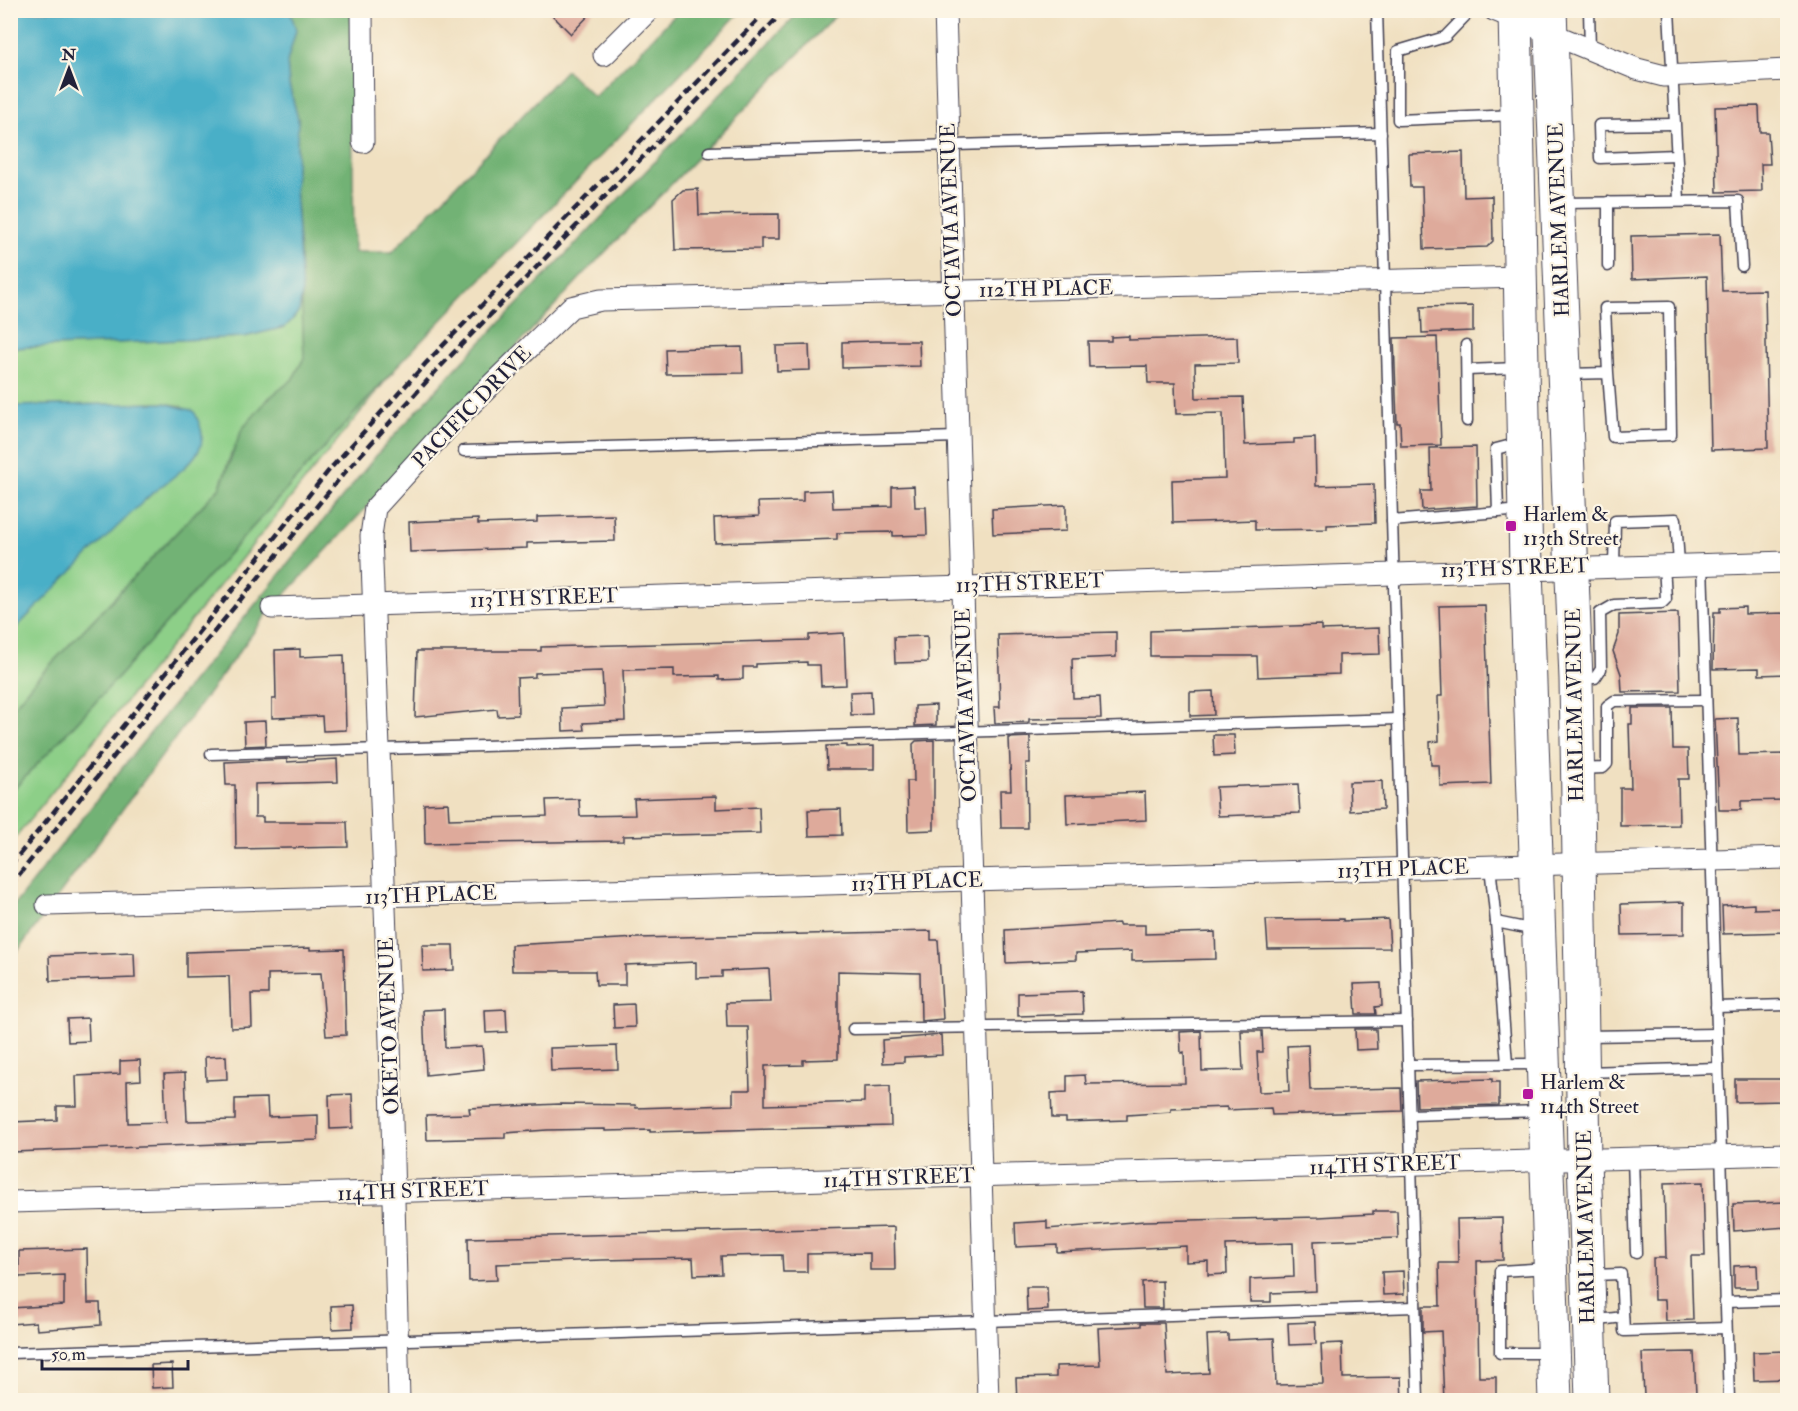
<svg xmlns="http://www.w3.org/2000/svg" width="1798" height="1411" font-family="'IM FELL Double Pica',serif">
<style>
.green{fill:#8dcf88;stroke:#587862;stroke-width:1.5}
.forest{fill:#72b274;stroke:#4a6a58;stroke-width:1.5}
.water{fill:#48afc7;stroke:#356881;stroke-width:1.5}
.building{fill:#deaa9b}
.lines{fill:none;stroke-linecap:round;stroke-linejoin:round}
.service-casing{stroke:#413e4f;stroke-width:13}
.minor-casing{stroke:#413e4f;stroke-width:23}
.primary-casing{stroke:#413e4f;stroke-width:35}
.service{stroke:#fff;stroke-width:10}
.minor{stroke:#fff;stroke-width:21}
.primary{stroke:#fff;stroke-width:33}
.rail{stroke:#22223b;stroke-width:4.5;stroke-dasharray:9 4.5;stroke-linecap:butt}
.poi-dot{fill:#b5179e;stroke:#fcf5e5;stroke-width:2}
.labels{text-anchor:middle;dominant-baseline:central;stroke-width:4.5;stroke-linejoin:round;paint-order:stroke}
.street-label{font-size:21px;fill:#22223b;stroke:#fcf5e5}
.poi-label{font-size:21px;fill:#22223b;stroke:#fcf5e5;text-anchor:start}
</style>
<rect width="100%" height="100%" fill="#fcf5e5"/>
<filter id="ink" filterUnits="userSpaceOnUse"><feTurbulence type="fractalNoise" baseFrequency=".0167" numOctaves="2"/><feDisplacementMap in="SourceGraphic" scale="12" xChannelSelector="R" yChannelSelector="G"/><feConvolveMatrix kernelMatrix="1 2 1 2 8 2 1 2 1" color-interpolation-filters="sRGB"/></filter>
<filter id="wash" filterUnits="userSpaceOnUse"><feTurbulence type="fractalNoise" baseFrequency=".008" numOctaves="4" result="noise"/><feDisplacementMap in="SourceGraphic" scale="24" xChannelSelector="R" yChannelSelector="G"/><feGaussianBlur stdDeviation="1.35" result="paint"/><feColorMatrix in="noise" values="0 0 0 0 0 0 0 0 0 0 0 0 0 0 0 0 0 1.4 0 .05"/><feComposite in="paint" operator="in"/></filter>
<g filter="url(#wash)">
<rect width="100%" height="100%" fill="#f0e0c1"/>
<!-- green -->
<g class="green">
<path d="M302,292L304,358L292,380L269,398L231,454L220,487L32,684L11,710V633C68,575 125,513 190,462L181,406L164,403L11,406V348L244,337L285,327L299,311Z"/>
<polygon points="400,363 11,843 11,792 92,706"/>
</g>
<!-- forest -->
<g class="forest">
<polygon points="290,11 351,11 354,252 392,252 566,70 594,97 679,11 741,11 400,363 92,706 11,792 11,710 32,684 220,487 242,429 269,398 292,380 304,358 300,253 295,188 298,119 289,85 287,62 296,30"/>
<polygon points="800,11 840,11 584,274 267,614 11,960 11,909 126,763 380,451 459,365"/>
</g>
<!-- water -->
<g class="water">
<polygon points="10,11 290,11 296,30 287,62 289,85 298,119 295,188 302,292 299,311 292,320 285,327 244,337 11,348"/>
<path d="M164,403L194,411C200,424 206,437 199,450C188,469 164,483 148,497C101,542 56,587 11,633V406Z"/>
</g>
<g id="blocks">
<!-- building -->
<g class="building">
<polygon points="547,10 594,10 571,34"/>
<polygon points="1759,106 1760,132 1768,132 1770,164 1761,164 1762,191 1717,192 1715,107"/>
<polygon points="1463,152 1464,197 1492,196 1493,241 1487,247 1424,249 1422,187 1410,187 1409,154"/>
<polygon points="698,189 699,215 779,214 779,239 761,239 761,249 675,250 673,199 683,190"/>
<polygon points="1720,234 1722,291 1765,290 1768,448 1711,450 1707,276 1632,279 1631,236"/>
<polygon points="1473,306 1473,331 1422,333 1421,307"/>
<polygon points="1129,336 1129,340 1237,337 1238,363 1195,364 1196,398 1243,397 1245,445 1294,443 1294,439 1315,438 1316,486 1374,484 1375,523 1327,525 1327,529 1255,530 1255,520 1173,523 1172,480 1225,478 1223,413 1176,414 1175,383 1148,383 1147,366 1089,367 1088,341 1111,341 1111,337"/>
<polygon points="1437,337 1441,445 1401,446 1400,423 1397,423 1394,338"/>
<polygon points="875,341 919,341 920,366 842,368 842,342"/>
<polygon points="809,345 810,370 777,371 776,346"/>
<polygon points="742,347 743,373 666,374 665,349"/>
<polygon points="1476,447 1477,506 1422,510 1421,491 1431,491 1430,448"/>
<polygon points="914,486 915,507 926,507 927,535 893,536 893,532 837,533 837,539 715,543 714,518 759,516 758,502 803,501 803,491 832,490 833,508 892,506 892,487"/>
<polygon points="1066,505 1066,531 993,534 992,509"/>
<polygon points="614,515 615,541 527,543 527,548 410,552 409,522 478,519 478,524 537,522 537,517"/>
<polygon points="1485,605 1491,784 1440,786 1439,765 1431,765 1430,742 1439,741 1438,696 1442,696 1439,606"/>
<polygon points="1745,607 1745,614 1788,613 1787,674 1759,675 1759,668 1713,669 1714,612 1720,612 1720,608"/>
<polygon points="1678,613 1680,691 1622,692 1621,674 1613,651 1619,634 1619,615"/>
<polygon points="1321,625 1321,630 1379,628 1380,654 1339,655 1339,674 1258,677 1257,656 1150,656 1150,631"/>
<polygon points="1116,632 1116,657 1072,659 1073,698 1100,697 1101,718 1029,719 1029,722 995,723 994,707 1000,707 998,635"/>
<polygon points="844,633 846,685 821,686 820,665 807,665 807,662 756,664 756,667 743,667 743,679 719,680 719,676 674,677 674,669 623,670 625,721 583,723 584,730 563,731 562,708 604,706 602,671 535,673 535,677 517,678 518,715 498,716 497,709 415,717 417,651 541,651 541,647 809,640 809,635"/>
<polygon points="927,636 928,662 895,663 894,637"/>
<polygon points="300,649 300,657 344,655 346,730 323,731 322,716 272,718 272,699 276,699 275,650"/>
<polygon points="871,691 872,714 851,715 850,692"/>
<polygon points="1213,691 1214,715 1190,716 1190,692"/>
<polygon points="936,705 936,725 915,726 915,706"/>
<polygon points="1632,708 1672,708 1673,749 1688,749 1689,779 1678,779 1679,825 1620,826 1620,788 1631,788 1629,724 1632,724"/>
<polygon points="1738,718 1739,755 1788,754 1788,800 1741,801 1741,810 1719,810 1715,719"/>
<polygon points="265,721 266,745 245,746 244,722"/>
<polygon points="1213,735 1234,735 1235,755 1214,756"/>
<polygon points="1030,737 1030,763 1026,763 1027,828 1001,828 1000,790 1011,790 1009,738"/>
<polygon points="934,740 934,830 908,831 907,781 914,781 913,744 916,741"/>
<polygon points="847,745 847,747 874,746 874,769 827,769 826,746"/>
<polygon points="287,759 287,762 337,759 338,782 255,784 255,817 263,817 263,822 347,822 348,847 236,849 235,785 226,785 225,762"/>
<polygon points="1382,781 1383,809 1350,811 1349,782"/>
<polygon points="1298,784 1300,813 1218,816 1216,787"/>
<polygon points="1145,792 1146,820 1067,824 1066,795"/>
<polygon points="716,796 716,809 759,807 760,833 623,836 623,841 425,844 424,804 448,803 449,819 547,816 546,800 579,799 580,816 635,815 634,799"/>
<polygon points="841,809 842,835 809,836 808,810"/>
<polygon points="1684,902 1684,934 1622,935 1621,904"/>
<polygon points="1754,904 1754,909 1788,908 1788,932 1723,934 1722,906"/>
<polygon points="1343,919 1343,921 1388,919 1390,948 1268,949 1266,920"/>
<polygon points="1119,923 1119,925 1145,925 1145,934 1215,932 1216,959 1132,961 1132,951 1076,953 1076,960 1006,963 1005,930"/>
<polygon points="931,931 931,940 938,940 943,1019 921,1021 920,973 838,971 838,1059 803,1060 803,1065 765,1066 765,1105 864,1102 864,1087 890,1086 891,1126 650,1132 650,1130 605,1131 605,1129 547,1130 505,1133 505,1138 427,1140 426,1115 470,1114 469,1108 560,1104 635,1105 636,1108 733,1105 733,1090 750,1090 748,1027 727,1027 726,1003 771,1002 769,969 722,971 722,977 696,978 696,962 625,965 625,985 596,985 595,971 512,971 511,945 638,938"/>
<polygon points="422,945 453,945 454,970 423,971"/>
<polygon points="310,948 310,950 344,949 346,1035 326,1036 321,973 268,974 268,994 251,994 252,1027 231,1028 229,976 186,977 186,952"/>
<polygon points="134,953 135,978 50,981 49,956"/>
<polygon points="1381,983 1382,1006 1375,1007 1376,1014 1356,1014 1354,984"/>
<polygon points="1082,991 1083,1014 1018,1016 1018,993"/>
<polygon points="634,1004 635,1027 614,1028 613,1005"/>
<polygon points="444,1009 445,1048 482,1046 484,1069 426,1075 423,1010"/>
<polygon points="506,1009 507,1032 486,1033 485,1010"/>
<polygon points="88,1018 89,1041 68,1042 67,1019"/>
<polygon points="1355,1029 1376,1029 1377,1049 1356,1050"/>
<polygon points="1201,1031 1202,1071 1243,1070 1241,1031 1262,1031 1263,1052 1257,1052 1259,1092 1289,1091 1287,1046 1308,1045 1310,1090 1401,1088 1402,1111 1272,1115 1271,1108 1227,1110 1227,1107 1171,1109 1171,1112 1127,1115 1127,1120 1066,1122 1066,1118 1052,1118 1051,1093 1067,1092 1067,1076 1085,1075 1086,1084 1185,1083 1184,1052 1181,1053 1180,1032"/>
<polygon points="941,1035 942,1055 904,1057 904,1062 883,1063 882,1040"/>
<polygon points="617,1046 618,1069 551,1071 550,1048"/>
<polygon points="226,1056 227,1079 206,1080 205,1057"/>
<polygon points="140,1060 141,1080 127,1081 128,1123 166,1122 164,1074 185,1073 187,1121 235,1120 235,1099 267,1098 268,1117 318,1115 318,1140 13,1152 12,1122 57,1120 57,1106 77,1106 76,1076 120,1074 120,1061"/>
<polygon points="1492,1079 1492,1082 1499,1082 1499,1105 1417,1107 1416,1081"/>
<polygon points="1735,1079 1788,1079 1788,1101 1735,1102"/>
<polygon points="352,1094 353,1128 330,1129 329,1095"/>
<polygon points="1703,1182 1705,1256 1691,1256 1693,1320 1666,1321 1665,1300 1654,1300 1653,1258 1666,1258 1664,1183"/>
<polygon points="1788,1202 1788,1227 1734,1231 1733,1204"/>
<polygon points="1373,1211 1397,1211 1398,1238 1314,1241 1316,1291 1271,1293 1271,1302 1250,1302 1250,1279 1294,1277 1293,1243 1226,1245 1227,1274 1208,1275 1208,1261 1186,1262 1186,1246 1057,1252 1057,1245 1016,1247 1015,1223 1047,1221 1047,1229 1145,1221 1319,1217 1373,1214"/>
<polygon points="1502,1218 1503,1260 1477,1261 1479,1377 1496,1377 1496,1401 1444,1401 1441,1331 1423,1332 1423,1306 1440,1306 1439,1263 1458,1263 1457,1219"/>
<polygon points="894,1227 895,1270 870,1270 870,1253 807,1254 807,1272 783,1272 782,1255 721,1256 722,1274 694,1275 693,1258 602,1260 496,1264 497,1280 469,1281 468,1238"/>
<polygon points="87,1249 88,1303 100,1303 101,1325 37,1330 36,1322 10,1324 10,1308 64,1305 64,1275 19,1277 19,1251"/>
<polygon points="1757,1265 1758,1288 1734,1288 1734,1266"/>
<polygon points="1403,1271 1404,1294 1383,1295 1382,1272"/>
<polygon points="1162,1281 1163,1308 1143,1308 1142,1282"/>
<polygon points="1026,1287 1047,1287 1048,1310 1027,1311"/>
<polygon points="352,1305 353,1328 332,1329 331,1306"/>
<polygon points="1315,1322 1316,1344 1289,1345 1288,1323"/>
<polygon points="1141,1323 1164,1323 1167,1375 1209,1373 1207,1335 1228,1334 1228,1340 1274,1338 1276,1385 1323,1384 1321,1344 1342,1343 1343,1378 1401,1377 1402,1401 1017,1401 1016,1378 1056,1377 1056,1366 1100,1365 1098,1328 1141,1326"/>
<polygon points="1788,1351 1788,1379 1754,1380 1753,1352"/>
<polygon points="1694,1352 1696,1394 1644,1396 1642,1353"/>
<polygon points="172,1364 173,1387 152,1388 151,1365"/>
</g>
</g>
</g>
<g filter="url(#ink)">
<use href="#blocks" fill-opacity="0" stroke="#413e4f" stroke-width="1.5"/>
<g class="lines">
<defs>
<g id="service">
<polyline points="1377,10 1418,1400"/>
<polyline points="1471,10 1445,37 1398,51 1398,120 1515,115"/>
<polyline points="1589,10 1590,49"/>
<polyline points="1669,10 1679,200"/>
<polyline points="1674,124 1599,125 1600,158 1676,155"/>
<polyline points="709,152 1381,133"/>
<polyline points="1608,202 1608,266"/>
<polyline points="1560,203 1738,201 1742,266"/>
<polyline points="1466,345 1467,421"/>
<polyline points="1467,370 1517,368"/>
<polyline points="1568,374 1608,373 1605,308 1669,307 1671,435 1613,437 1608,373"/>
<polyline points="464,451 958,437"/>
<polyline points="1498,512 1496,449 1519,443"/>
<polyline points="1392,521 1522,510"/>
<polyline points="1702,564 1729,1400"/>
<polyline points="1614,566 1615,521 1676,519 1679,564"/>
<polyline points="1581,678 1595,678 1601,669 1600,613 1614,605 1662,603 1666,599 1664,565"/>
<polyline points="211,754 1398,719"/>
<polyline points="1580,769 1603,768 1607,764 1607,706 1614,701 1706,700"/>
<polyline points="1490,866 1496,922 1535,930"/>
<polyline points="1496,922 1507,1064"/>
<polyline points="1716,1007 1788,1005"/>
<polyline points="853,1029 1407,1021"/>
<polyline points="1585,1036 1716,1034"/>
<polyline points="1408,1065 1540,1064"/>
<polyline points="1586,1072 1718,1068"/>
<polyline points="1410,1115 1541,1111"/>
<polyline points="1633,1158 1636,1253"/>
<polyline points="1547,1268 1500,1271 1500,1353 1551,1353"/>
<polyline points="1592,1275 1621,1274 1624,1331 1726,1328"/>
<polyline points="1725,1302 1788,1300"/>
<polyline points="1591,1321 1623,1317"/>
<polyline points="10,1353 1415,1307"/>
</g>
<g id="minor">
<polyline points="362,10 363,142"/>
<polyline points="945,10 988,1400"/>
<polyline points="1494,10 1637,69 1664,76 1788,70"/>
<polyline points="604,55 649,10"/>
<polyline points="272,608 1788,562"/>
<polyline points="47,905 1788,858"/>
<polyline points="10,1202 1788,1154"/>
<polyline points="399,1400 390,1041 371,536 375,508 454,421 571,307 601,300 1522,277"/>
</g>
<g id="primary">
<polyline points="1515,10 1526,568 1555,1400"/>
<polyline points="1550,10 1576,679 1584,1159 1592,1400"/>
</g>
</defs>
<!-- service casing -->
<use href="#service" class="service-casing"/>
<!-- minor casing -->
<use href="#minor" class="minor-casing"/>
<!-- primary casing -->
<use href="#primary" class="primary-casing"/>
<!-- service -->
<use href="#service" class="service"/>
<!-- minor -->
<use href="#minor" class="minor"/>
<!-- primary -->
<use href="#primary" class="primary"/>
<!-- rail -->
<g class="rail">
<polyline points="10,866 330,469 426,363 767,10"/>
<polyline points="10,886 191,660 340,478 436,371 785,10"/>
</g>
</g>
</g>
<!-- markers -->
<g class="poi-dot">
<rect x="1505" y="520" width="12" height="12" rx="3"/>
<rect x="1522" y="1088" width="12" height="12" rx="3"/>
</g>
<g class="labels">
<!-- street labels -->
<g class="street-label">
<text transform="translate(951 220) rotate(-92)">OCTAVIA AVENUE</text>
<text transform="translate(1559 220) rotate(-92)">HARLEM AVENUE</text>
<text transform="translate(1046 289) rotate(-1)">112TH PLACE</text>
<text transform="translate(472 407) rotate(-46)">PACIFIC DRIVE</text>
<text transform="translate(1515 568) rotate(-2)">113TH STREET</text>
<text transform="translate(1030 583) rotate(-2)">113TH STREET</text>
<text transform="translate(544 598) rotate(-2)">113TH STREET</text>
<text transform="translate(966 705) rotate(-92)">OCTAVIA AVENUE</text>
<text transform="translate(1575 705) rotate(-91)">HARLEM AVENUE</text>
<text transform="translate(1403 869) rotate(-2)">113TH PLACE</text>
<text transform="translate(917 882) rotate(-2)">113TH PLACE</text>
<text transform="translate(431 895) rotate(-2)">113TH PLACE</text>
<text transform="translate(389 1026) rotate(-92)">OKETO AVENUE</text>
<text transform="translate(1385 1165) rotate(-2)">114TH STREET</text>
<text transform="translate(899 1178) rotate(-2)">114TH STREET</text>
<text transform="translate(413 1191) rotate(-2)">114TH STREET</text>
<text transform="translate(1586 1227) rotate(-91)">HARLEM AVENUE</text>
</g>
<!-- poi labels -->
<g class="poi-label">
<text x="1523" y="514">Harlem &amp;<tspan x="1523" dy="24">113th Street</tspan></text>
<text x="1540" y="1082">Harlem &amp;<tspan x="1540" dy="24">114th Street</tspan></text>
</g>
</g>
<!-- margin -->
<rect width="1798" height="1411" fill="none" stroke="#fcf5e5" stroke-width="36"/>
<!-- north arrow -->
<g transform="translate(69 69)" stroke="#fcf5e5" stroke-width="4.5" paint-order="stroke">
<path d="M0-4.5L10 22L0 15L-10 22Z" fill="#22223b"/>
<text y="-9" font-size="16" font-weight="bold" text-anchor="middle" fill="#22223b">N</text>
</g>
<!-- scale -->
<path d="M42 1360v9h146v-9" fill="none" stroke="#22223b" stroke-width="3"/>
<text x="51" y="1360" font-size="18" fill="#22223b" stroke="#fcf5e5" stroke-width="4.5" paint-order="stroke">50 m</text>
</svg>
